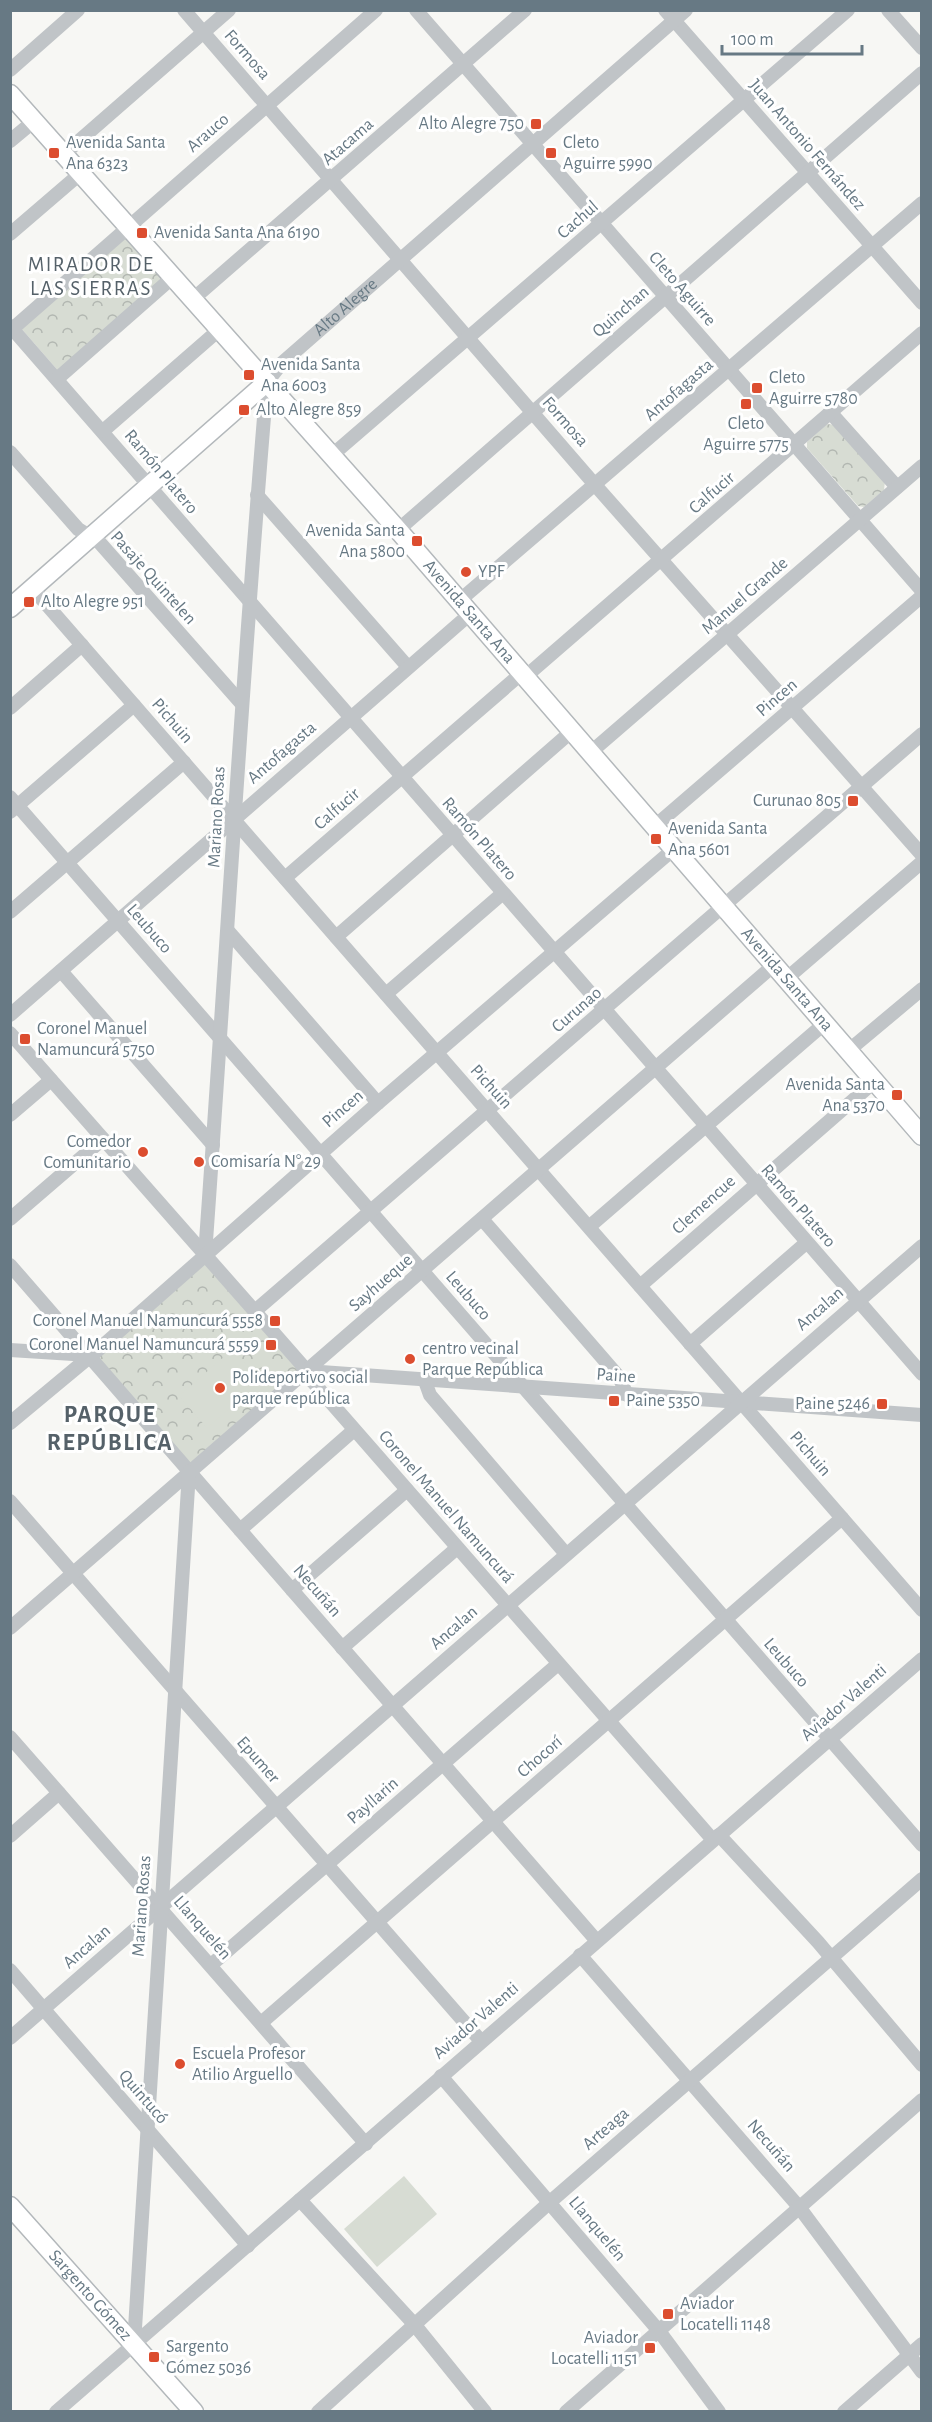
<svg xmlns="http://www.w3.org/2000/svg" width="932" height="2422" font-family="'Alegreya Sans',sans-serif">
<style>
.forest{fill:url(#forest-crowns)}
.garden{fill:#d7dcd3}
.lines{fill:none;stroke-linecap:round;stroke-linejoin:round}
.major-casing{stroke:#b3b8bb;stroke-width:21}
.minor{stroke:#c0c4c7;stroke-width:14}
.major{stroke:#fff;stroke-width:18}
.poi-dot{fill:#dc4d2f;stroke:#fff;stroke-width:2}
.labels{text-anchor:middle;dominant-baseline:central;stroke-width:6;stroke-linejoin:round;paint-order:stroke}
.street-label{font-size:18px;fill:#677984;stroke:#fff}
.poi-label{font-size:18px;fill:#677984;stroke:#fff;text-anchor:start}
.quarter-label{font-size:21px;letter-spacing:1.5px;fill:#556169;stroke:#fff}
.district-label{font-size:24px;font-weight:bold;letter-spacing:1.5px;fill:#556169;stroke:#fff}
</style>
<defs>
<pattern id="forest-crowns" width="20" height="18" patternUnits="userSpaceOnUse" patternTransform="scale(1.5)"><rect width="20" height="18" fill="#d7dcd3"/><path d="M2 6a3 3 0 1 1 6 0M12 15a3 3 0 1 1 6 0" fill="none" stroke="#b2b7b1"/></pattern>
</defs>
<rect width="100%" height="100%" fill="#f7f7f4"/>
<!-- forest -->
<g class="forest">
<polygon points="126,234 166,280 60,373 20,327"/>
<polygon points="827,424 836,425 885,481 884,490 864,507 858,506 807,448 807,442"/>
<polygon points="205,1255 307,1371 189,1472 94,1361"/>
</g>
<!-- garden -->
<g class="garden">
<polygon points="233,1349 261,1381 207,1428 179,1396"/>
<polygon points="404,2176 437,2214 377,2267 344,2229"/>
</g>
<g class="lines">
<defs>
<g id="major">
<path id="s2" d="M10,94L398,530L922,1136"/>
<polyline points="10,608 267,382"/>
<path id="s3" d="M10,2206L194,2412"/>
</g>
</defs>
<!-- major casing -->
<use href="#major" class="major-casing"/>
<!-- minor -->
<g class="minor">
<polyline points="184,10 596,486 922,855"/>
<polyline points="416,10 922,591"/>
<polyline points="665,10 922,303"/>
<polyline points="888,10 922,48"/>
<polyline points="10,70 78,10"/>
<polyline points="10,141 34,121"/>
<polyline points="64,154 229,10"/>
<polyline points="10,234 81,173"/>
<polyline points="193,299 525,10"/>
<polyline points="10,326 922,1374"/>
<polyline points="10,331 376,10"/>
<polyline points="57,379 173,277"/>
<polyline points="830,412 897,487"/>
<polyline points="103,431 220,329"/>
<polyline points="10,452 78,529 100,543 242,704"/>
<polyline points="331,456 848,10"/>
<polyline points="257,495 408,667"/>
<polyline points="398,530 922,73"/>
<polyline points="33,589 922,1610"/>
<polyline points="459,601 922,203"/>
<polyline points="525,677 922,333"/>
<polyline points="10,708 82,645"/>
<polyline points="591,752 922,466"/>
<polyline points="10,797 922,1845"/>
<polyline points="10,812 134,705"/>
<polyline points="655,826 922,596"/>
<polyline points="285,878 522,673"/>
<polyline points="10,912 184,762"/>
<polyline points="229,932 378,1103"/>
<polyline points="336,937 572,731"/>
<polyline points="61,971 213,1145"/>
<polyline points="786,979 922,862"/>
<polyline points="386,994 503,893"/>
<polyline points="10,1015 470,614"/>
<polyline points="10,1033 302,1365 313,1382 713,1840"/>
<polyline points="848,1051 922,989"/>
<polyline points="10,1115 51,1080"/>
<polyline points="10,1219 103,1139"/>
<polyline points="482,1219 619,1377 627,1395"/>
<polyline points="590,1226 824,1024"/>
<path id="s1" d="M205,1255C226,964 242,672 267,382L282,363L686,10"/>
<polyline points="10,1265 596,1940"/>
<polyline points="640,1286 874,1082"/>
<polyline points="255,1311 922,734"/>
<polyline points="690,1344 806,1243"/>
<polyline points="10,1350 89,1355"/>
<polyline points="307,1371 922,1415"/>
<polyline points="425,1381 430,1395 566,1554"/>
<polyline points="10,1423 99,1349 378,1103 675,848"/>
<polyline points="10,1501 480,2040"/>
<polyline points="240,1530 354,1430"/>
<polyline points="292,1590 407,1490"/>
<polyline points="10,1628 774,965"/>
<polyline points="342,1648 457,1548"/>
<polyline points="10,1737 366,2144"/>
<polyline points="719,1835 818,1942 922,2065"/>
<polyline points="10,1836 59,1793"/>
<polyline points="580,1955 799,2207 922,2372"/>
<polyline points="211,1965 558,1664"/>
<polyline points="10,1970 248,2246"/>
<polyline points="261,2023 842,1518"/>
<polyline points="10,2038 922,1246"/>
<polyline points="441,2076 659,2331 719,2412"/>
<polyline points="300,2200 414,2324 485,2412"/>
<polyline points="134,2344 189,1472"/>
<polyline points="56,2412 922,1659"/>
<polyline points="318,2412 550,2202 922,1879"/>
<polyline points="566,2412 922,2100"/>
<polyline points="844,2412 922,2344"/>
</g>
<!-- major -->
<use href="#major" class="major"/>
</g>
<!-- markers -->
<g class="poi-dot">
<rect x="530" y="118" width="12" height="12" rx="3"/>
<rect x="48" y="147" width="12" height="12" rx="3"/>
<rect x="545" y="147" width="12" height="12" rx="3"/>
<rect x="136" y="227" width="12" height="12" rx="3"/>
<rect x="243" y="369" width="12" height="12" rx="3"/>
<rect x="751" y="382" width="12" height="12" rx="3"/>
<rect x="740" y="398" width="12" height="12" rx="3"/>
<rect x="238" y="404" width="12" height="12" rx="3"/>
<rect x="411" y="535" width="12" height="12" rx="3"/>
<circle cx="466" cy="572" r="6"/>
<rect x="23" y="596" width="12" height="12" rx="3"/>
<rect x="847" y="795" width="12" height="12" rx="3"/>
<rect x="650" y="833" width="12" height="12" rx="3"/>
<rect x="19" y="1033" width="12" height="12" rx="3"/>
<rect x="891" y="1089" width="12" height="12" rx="3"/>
<circle cx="143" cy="1152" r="6"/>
<circle cx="199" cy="1162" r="6"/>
<rect x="269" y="1315" width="12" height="12" rx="3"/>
<rect x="265" y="1339" width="12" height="12" rx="3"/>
<circle cx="410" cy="1359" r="6"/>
<circle cx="220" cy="1388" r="6"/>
<rect x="608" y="1395" width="12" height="12" rx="3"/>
<rect x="876" y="1398" width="12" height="12" rx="3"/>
<circle cx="180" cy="2064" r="6"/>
<rect x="662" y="2308" width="12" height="12" rx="3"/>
<rect x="644" y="2342" width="12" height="12" rx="3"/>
<rect x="148" y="2351" width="12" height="12" rx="3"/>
</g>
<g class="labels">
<!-- street labels -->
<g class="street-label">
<text transform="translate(247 55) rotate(49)">Formosa</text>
<text transform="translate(208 133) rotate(-41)">Arauco</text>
<text transform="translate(348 142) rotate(-41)">Atacama</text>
<text transform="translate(807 145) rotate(49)">Juan Antonio Fernández</text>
<text transform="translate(578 220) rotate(-41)">Cachul</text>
<text transform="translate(682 289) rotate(49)">Cleto Aguirre</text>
<text stroke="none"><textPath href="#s1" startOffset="984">Alto Alegre</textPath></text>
<text transform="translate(621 312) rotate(-41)">Quinchan</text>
<text transform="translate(679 390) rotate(-41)">Antofagasta</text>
<text transform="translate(565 422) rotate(49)">Formosa</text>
<text transform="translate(161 472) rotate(50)">Ramón Platero</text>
<text transform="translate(712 493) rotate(-41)">Calfucir</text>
<text transform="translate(153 578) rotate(48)">Pasaje Quintelen</text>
<text transform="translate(745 596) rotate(-41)">Manuel Grande</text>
<text stroke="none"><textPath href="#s2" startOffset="692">Avenida Santa Ana</textPath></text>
<text transform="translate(777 698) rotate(-41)">Pincen</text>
<text transform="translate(172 721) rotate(49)">Pichuin</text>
<text transform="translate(282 753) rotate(-41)">Antofagasta</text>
<text transform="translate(337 809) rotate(-41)">Calfucir</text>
<text transform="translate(217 817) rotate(-87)">Mariano Rosas</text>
<text transform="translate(479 839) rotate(49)">Ramón Platero</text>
<text transform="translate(149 929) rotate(49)">Leubuco</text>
<text stroke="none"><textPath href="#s2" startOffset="1178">Avenida Santa Ana</textPath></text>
<text transform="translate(577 1010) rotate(-41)">Curunao</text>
<text transform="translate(491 1087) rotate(48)">Pichuin</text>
<text transform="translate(343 1109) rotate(-41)">Pincen</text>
<text transform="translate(704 1205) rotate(-42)">Clemencue</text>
<text transform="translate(798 1206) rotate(49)">Ramón Platero</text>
<text transform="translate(381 1283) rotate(-41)">Sayhueque</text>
<text transform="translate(468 1296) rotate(49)">Leubuco</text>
<text transform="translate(820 1309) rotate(-41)">Ancalan</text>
<text transform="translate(616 1376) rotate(4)">Paine</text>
<text transform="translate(810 1454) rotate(49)">Pichuin</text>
<text transform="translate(446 1507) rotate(49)">Coronel Manuel Namuncurá</text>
<text transform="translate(317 1591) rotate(49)">Necuñán</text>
<text transform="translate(454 1628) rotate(-41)">Ancalan</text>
<text transform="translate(786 1663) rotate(49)">Leubuco</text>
<text transform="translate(844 1703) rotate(-41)">Aviador Valenti</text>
<text transform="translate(540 1757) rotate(-41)">Chocorí</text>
<text transform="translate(258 1760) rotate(49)">Epumer</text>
<text transform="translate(373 1801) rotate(-41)">Payllarin</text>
<text transform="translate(142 1906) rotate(-86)">Mariano Rosas</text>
<text transform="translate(202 1928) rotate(49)">Llanquelén</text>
<text transform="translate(87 1947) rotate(-41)">Ancalan</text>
<text transform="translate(476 2021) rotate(-41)">Aviador Valenti</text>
<text transform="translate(143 2097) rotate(49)">Quintucó</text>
<text transform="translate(606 2129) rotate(-41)">Arteaga</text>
<text transform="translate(771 2146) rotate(49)">Necuñán</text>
<text transform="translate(597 2229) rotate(50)">Llanquelén</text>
<text stroke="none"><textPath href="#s3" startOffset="120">Sargento Gómez</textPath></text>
</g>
<!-- poi labels -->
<g class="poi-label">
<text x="524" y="124" text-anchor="end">Alto Alegre 750</text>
<text x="66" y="143">Avenida Santa<tspan x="66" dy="21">Ana 6323</tspan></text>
<text x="563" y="143">Cleto<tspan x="563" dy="21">Aguirre 5990</tspan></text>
<text x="154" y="233">Avenida Santa Ana 6190</text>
<text x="261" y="365">Avenida Santa<tspan x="261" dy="21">Ana 6003</tspan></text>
<text x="769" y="378">Cleto<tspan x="769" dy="21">Aguirre 5780</tspan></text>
<text x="256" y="410">Alto Alegre 859</text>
<text x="746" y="424" text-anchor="middle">Cleto<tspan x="746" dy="21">Aguirre 5775</tspan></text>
<text x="405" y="531" text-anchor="end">Avenida Santa<tspan x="405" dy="21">Ana 5800</tspan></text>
<text x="478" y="572">YPF</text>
<text x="41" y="602">Alto Alegre 951</text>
<text x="841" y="801" text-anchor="end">Curunao 805</text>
<text x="668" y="829">Avenida Santa<tspan x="668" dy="21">Ana 5601</tspan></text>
<text x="37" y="1029">Coronel Manuel<tspan x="37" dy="21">Namuncurá 5750</tspan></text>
<text x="885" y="1085" text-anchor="end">Avenida Santa<tspan x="885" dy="21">Ana 5370</tspan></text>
<text x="131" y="1142" text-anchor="end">Comedor<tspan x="131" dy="21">Comunitario</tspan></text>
<text x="211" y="1162">Comisaría N° 29</text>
<text x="263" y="1321" text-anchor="end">Coronel Manuel Namuncurá 5558</text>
<text x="259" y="1345" text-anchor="end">Coronel Manuel Namuncurá 5559</text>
<text x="422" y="1349">centro vecinal<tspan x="422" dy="21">Parque República</tspan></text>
<text x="232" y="1378">Polideportivo social<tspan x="232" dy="21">parque república</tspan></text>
<text x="626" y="1401">Paine 5350</text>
<text x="870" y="1404" text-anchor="end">Paine 5246</text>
<text x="192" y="2054">Escuela Profesor<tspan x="192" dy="21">Atilio Arguello</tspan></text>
<text x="680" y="2304">Aviador<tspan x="680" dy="21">Locatelli 1148</tspan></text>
<text x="638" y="2338" text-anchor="end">Aviador<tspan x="638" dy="21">Locatelli 1151</tspan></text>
<text x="166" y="2347">Sargento<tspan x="166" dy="21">Gómez 5036</tspan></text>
</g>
<!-- quarter labels -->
<g class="quarter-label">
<text x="91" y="264">MIRADOR DE<tspan x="91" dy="24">LAS SIERRAS</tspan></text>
</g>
<!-- district labels -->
<g class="district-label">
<text x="110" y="1415">PARQUE<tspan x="110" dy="28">REPÚBLICA</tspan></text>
</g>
</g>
<!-- border -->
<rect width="932" height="2422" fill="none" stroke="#677984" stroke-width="24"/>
<!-- scale -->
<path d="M722 45v9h140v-9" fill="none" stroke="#677984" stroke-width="3"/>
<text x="731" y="45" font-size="18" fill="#677984" stroke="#ffffff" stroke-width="4.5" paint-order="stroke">100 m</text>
</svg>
